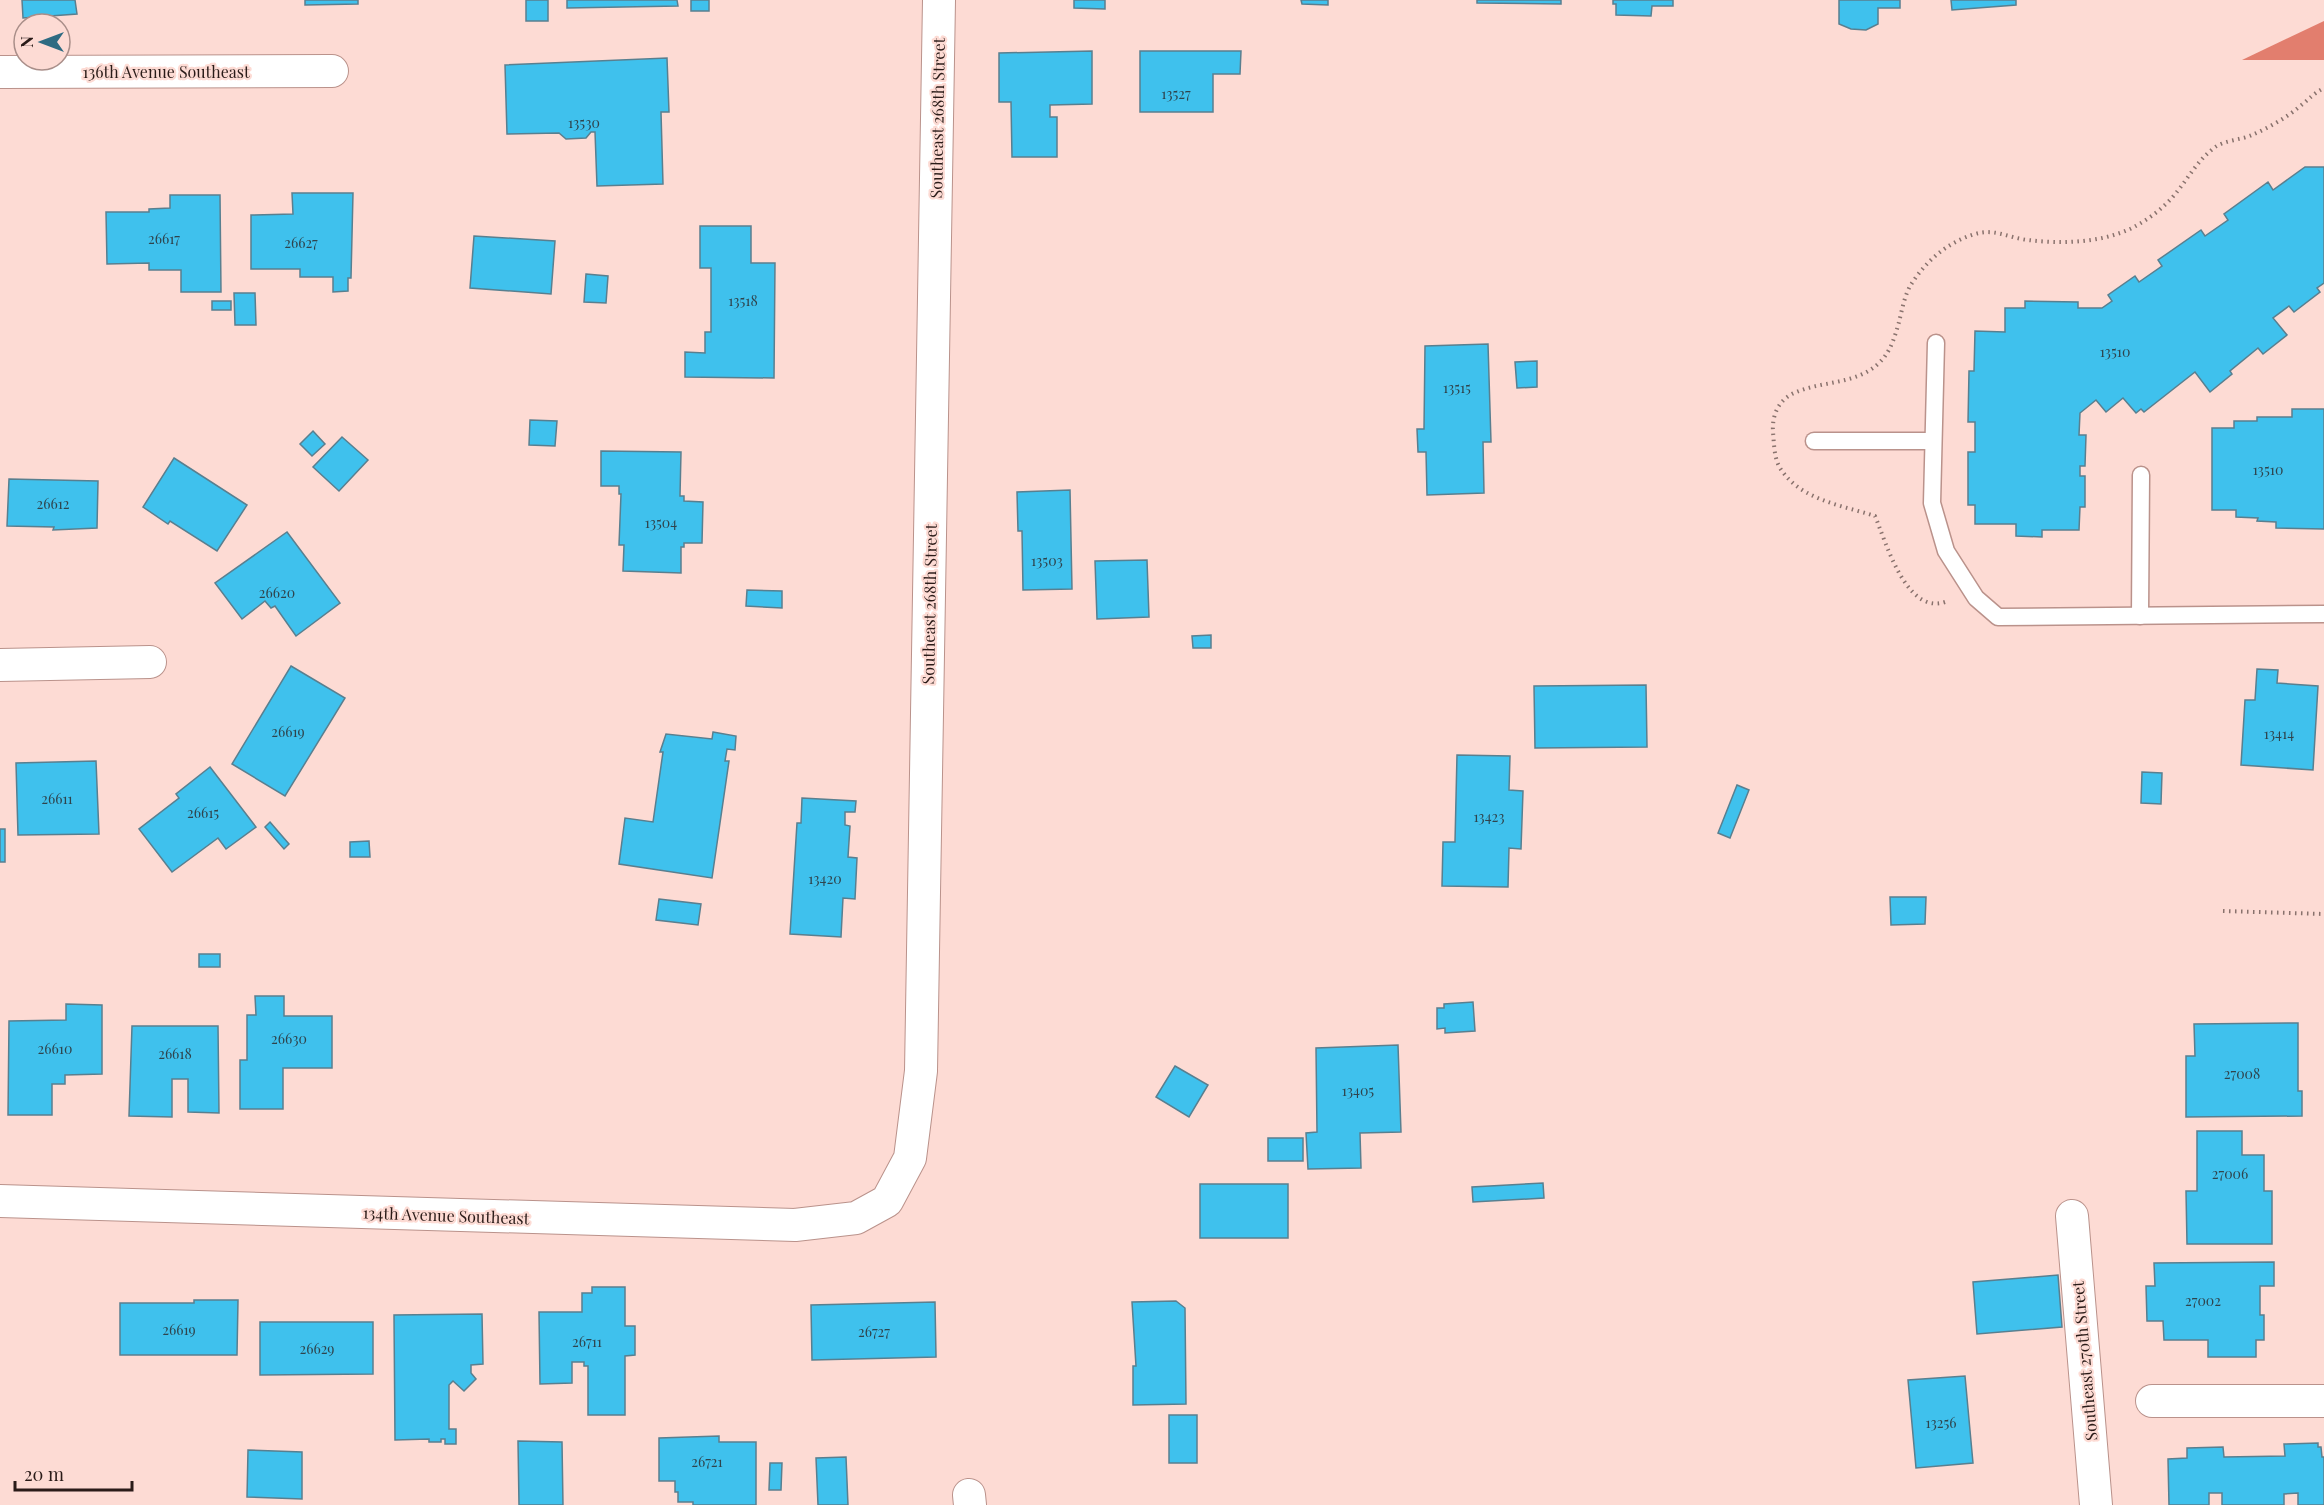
<svg xmlns="http://www.w3.org/2000/svg" width="2324" height="1505" font-family="'Playfair Display',serif">
<style>
.forest{fill:#e27e6e}
.building{fill:#3fc1ed;stroke:#597f8f;stroke-width:1.5}
.lines{fill:none;stroke-linecap:round;stroke-linejoin:round}
.service-casing{stroke:#ba928b;stroke-width:19}
.minor-casing{stroke:#ba928b;stroke-width:34}
.path{stroke:#89726d;stroke-width:4;stroke-dasharray:1.5 4.5;stroke-linecap:butt}
.service{stroke:#fff;stroke-width:16}
.minor{stroke:#fff;stroke-width:32}
.labels{text-anchor:middle;dominant-baseline:central;stroke-width:4.5;stroke-linejoin:round;paint-order:stroke}
.number-label{font-size:14px;fill:#2f444d}
.street-label{font-size:16px;fill:#2a1b18;stroke:#fddbd4}
</style>
<rect width="100%" height="100%" fill="#fddbd4"/>
<!-- forest -->
<polygon class="forest" points="2324,21 2324,60 2242,60"/>
<!-- building -->
<g class="building">
<polygon points="22,0 75,0 77,14 23,18"/>
<polygon points="305,0 358,0 358,4 305,5"/>
<rect x="526" y="0" width="22" height="21"/>
<polygon points="567,0 677,0 678,6 567,8"/>
<rect x="691" y="0" width="18" height="11"/>
<polygon points="1074,0 1105,0 1105,9 1074,8"/>
<polygon points="1301,0 1328,0 1328,5 1302,4"/>
<polygon points="1477,0 1561,0 1561,4 1477,3"/>
<polygon points="1613,0 1673,0 1673,6 1652,6 1651,16 1616,15 1616,4 1613,4"/>
<polygon points="1839,0 1900,0 1900,8 1878,8 1878,24 1866,30 1851,29 1839,24"/>
<polygon points="1951,0 2016,0 2016,5 1952,10"/>
<polygon points="1092,51 1092,104 1050,105 1050,117 1057,117 1057,157 1012,157 1011,102 999,102 999,53"/>
<polygon points="1140,51 1241,51 1240,74 1213,74 1213,112 1140,112"/>
<polygon points="667,58 669,112 661,112 663,184 597,186 595,132 591,132 586,138 566,139 559,133 507,134 505,65"/>
<polygon points="2305,167 2324,167 2324,283 2317,288 2320,292 2294,312 2289,306 2273,318 2287,335 2263,354 2258,348 2230,371 2232,374 2210,392 2195,372 2144,412 2141,409 2136,413 2123,398 2106,412 2096,400 2080,413 2079,435 2086,435 2085,466 2080,466 2080,476 2085,476 2085,507 2080,507 2079,530 2042,530 2042,537 2016,536 2016,524 1975,524 1975,505 1968,505 1968,452 1975,452 1975,422 1968,422 1969,371 1974,371 1975,331 2005,332 2005,308 2025,308 2025,301 2078,302 2078,308 2102,308 2112,301 2108,295 2135,276 2139,282 2162,266 2158,260 2201,230 2205,236 2228,220 2224,214 2268,182 2273,190"/>
<polygon points="292,193 353,193 351,278 348,278 348,291 333,292 333,277 300,277 300,269 251,269 251,215 293,214"/>
<polygon points="170,195 220,195 221,292 181,292 181,270 149,270 149,263 107,264 106,212 149,212 149,209 170,208"/>
<polygon points="700,226 751,226 751,263 775,263 774,378 685,377 685,352 705,353 705,332 711,332 711,268 700,268"/>
<polygon points="474,236 555,241 551,294 470,288"/>
<polygon points="586,274 608,276 606,303 584,302"/>
<polygon points="234,293 255,293 256,325 235,325"/>
<rect x="212" y="301" width="19" height="9"/>
<polygon points="1488,344 1491,442 1483,442 1484,493 1427,495 1426,452 1418,452 1417,429 1424,429 1425,346"/>
<polygon points="1537,361 1537,387 1517,388 1515,362"/>
<polygon points="2292,409 2324,409 2324,529 2276,528 2276,522 2257,521 2258,518 2236,517 2236,510 2212,510 2212,428 2234,428 2234,421 2257,421 2257,417 2292,417"/>
<polygon points="530,420 557,421 555,446 529,445"/>
<polygon points="313,431 325,444 312,456 300,444"/>
<polygon points="342,437 368,460 339,491 313,467"/>
<polygon points="601,451 681,452 680,496 684,496 684,501 703,502 702,543 684,543 684,547 681,547 681,573 623,571 624,545 619,545 621,494 619,494 619,486 601,486"/>
<polygon points="174,458 247,505 217,551 170,521 168,524 143,507"/>
<polygon points="9,479 98,481 97,528 53,530 54,527 7,526"/>
<polygon points="1070,490 1072,589 1023,590 1022,531 1018,531 1017,492"/>
<polygon points="287,532 340,603 296,636 275,606 271,608 265,601 242,619 215,583"/>
<polygon points="1147,560 1149,617 1097,619 1095,561"/>
<polygon points="747,590 782,591 782,608 746,606"/>
<polygon points="1211,635 1211,648 1193,648 1192,636"/>
<polygon points="291,666 345,698 285,796 232,764"/>
<polygon points="2257,669 2278,670 2277,683 2318,686 2313,770 2241,765 2245,700 2255,700"/>
<polygon points="1646,685 1647,747 1535,748 1534,686"/>
<polygon points="713,732 736,736 735,750 727,749 725,761 729,761 712,878 619,864 625,818 653,822 663,752 660,752 666,734 712,739"/>
<polygon points="1457,755 1510,756 1509,790 1523,791 1521,849 1509,848 1508,887 1442,886 1443,842 1455,842"/>
<polygon points="96,761 99,834 18,835 16,763"/>
<polygon points="210,767 256,827 226,849 218,838 172,872 139,829 179,798 176,794"/>
<polygon points="2142,772 2162,773 2161,804 2141,803"/>
<polygon points="1737,785 1749,790 1730,838 1718,833"/>
<polygon points="802,798 856,801 855,812 845,812 845,825 850,826 848,857 857,858 855,899 843,898 841,937 790,934 797,823 801,823"/>
<polygon points="270,822 289,844 284,849 265,827"/>
<rect x="0" y="829" width="5" height="33"/>
<polygon points="369,841 370,857 350,857 350,842"/>
<polygon points="1890,897 1926,897 1925,924 1891,925"/>
<polygon points="659,899 701,904 698,925 656,920"/>
<rect x="199" y="954" width="21" height="13"/>
<polygon points="255,996 284,996 284,1016 332,1016 332,1068 283,1068 283,1109 240,1109 240,1060 247,1060 247,1015 256,1015"/>
<polygon points="1473,1002 1475,1031 1445,1033 1445,1028 1437,1029 1437,1008 1444,1008 1444,1004"/>
<polygon points="66,1004 102,1005 102,1074 65,1075 65,1084 52,1084 52,1115 8,1115 9,1021 66,1020"/>
<polygon points="2298,1023 2298,1091 2302,1091 2302,1116 2186,1117 2186,1056 2195,1056 2194,1024"/>
<polygon points="132,1026 218,1026 219,1113 188,1112 188,1079 172,1079 172,1117 129,1116"/>
<polygon points="1398,1045 1401,1132 1360,1133 1361,1168 1308,1169 1306,1133 1317,1132 1316,1048"/>
<polygon points="1175,1066 1208,1085 1189,1117 1156,1097"/>
<polygon points="2197,1131 2242,1131 2242,1155 2264,1155 2264,1191 2272,1191 2272,1244 2187,1244 2186,1191 2197,1191"/>
<rect x="1268" y="1138" width="35" height="23"/>
<polygon points="1543,1183 1544,1198 1473,1202 1472,1187"/>
<rect x="1200" y="1184" width="88" height="54"/>
<polygon points="2274,1262 2274,1286 2260,1286 2260,1315 2264,1315 2264,1340 2256,1340 2256,1357 2208,1357 2208,1340 2164,1340 2163,1321 2147,1321 2146,1286 2155,1286 2154,1263"/>
<polygon points="2058,1275 2062,1327 1977,1334 1973,1282"/>
<polygon points="592,1287 625,1287 625,1326 635,1326 635,1355 625,1356 625,1415 588,1415 588,1366 584,1366 584,1362 572,1362 572,1383 540,1384 539,1312 582,1312 582,1293 592,1293"/>
<polygon points="194,1300 238,1300 237,1355 120,1355 120,1303 194,1303"/>
<polygon points="1176,1301 1185,1308 1186,1404 1133,1405 1133,1366 1136,1366 1132,1302"/>
<polygon points="935,1302 936,1357 812,1360 811,1305"/>
<polygon points="482,1314 483,1364 471,1365 471,1373 476,1379 464,1391 453,1381 449,1385 449,1429 456,1429 456,1444 445,1444 445,1439 441,1439 441,1442 429,1442 429,1439 395,1440 394,1315"/>
<polygon points="260,1322 373,1322 373,1374 260,1375"/>
<polygon points="1965,1376 1973,1463 1916,1468 1908,1380"/>
<rect x="1169" y="1415" width="28" height="48"/>
<polygon points="719,1436 719,1442 756,1442 756,1505 693,1505 693,1502 678,1502 678,1492 675,1492 675,1481 659,1481 659,1438"/>
<polygon points="518,1441 562,1442 563,1505 519,1505"/>
<polygon points="2318,1443 2318,1447 2321,1447 2322,1457 2324,1457 2324,1505 2298,1505 2298,1493 2284,1494 2284,1505 2222,1505 2222,1493 2209,1493 2209,1505 2169,1505 2168,1459 2187,1458 2187,1448 2223,1447 2224,1457 2285,1456 2284,1444"/>
<polygon points="248,1450 302,1452 302,1499 247,1497"/>
<polygon points="846,1457 848,1505 818,1505 816,1458"/>
<polygon points="770,1463 782,1463 781,1490 769,1490"/>
</g>
<g class="lines">
<defs>
<g id="service">
<polyline points="1936,343 1932,503 1946,551 1976,598 1998,617 2324,614"/>
<polyline points="1814,441 1933,441"/>
<polyline points="2140,616 2141,475"/>
</g>
<g id="minor">
<polyline points="0,72 332,71"/>
<polyline points="0,665 150,662"/>
<polyline points="0,1201 795,1225 856,1218 887,1201 910,1158 921,1071 939,0"/>
<polyline points="2072,1216 2096,1505"/>
<polyline points="2152,1401 2324,1401"/>
<polyline points="969,1495 970,1505"/>
</g>
</defs>
<!-- service casing -->
<use href="#service" class="service-casing"/>
<!-- minor casing -->
<use href="#minor" class="minor-casing"/>
<!-- path -->
<g class="path">
<path d="M1945,602C1906,615 1886,542 1875,516C1841,505 1800,500 1780,468C1774,458 1774,443 1773,432C1772,417 1777,402 1792,394C1820,380 1856,386 1880,362C1891,351 1895,336 1899,322C1902,310 1905,293 1912,283C1927,260 1948,242 1975,234C1994,228 2009,238 2028,240C2061,244 2099,243 2130,229C2148,220 2164,208 2176,193C2189,177 2198,160 2214,148C2224,140 2241,140 2252,135C2268,128 2286,118 2299,107C2308,100 2314,93 2324,88"/>
<polyline points="2223,911 2324,914"/>
</g>
<!-- service -->
<use href="#service" class="service"/>
<!-- minor -->
<use href="#minor" class="minor"/>
</g>
<g class="labels">
<!-- number labels -->
<g class="number-label">
<text x="1176" y="93">13527</text>
<text x="584" y="122">13530</text>
<text x="164" y="238">26617</text>
<text x="301" y="242">26627</text>
<text x="743" y="300">13518</text>
<text x="2115" y="351">13510</text>
<text x="1457" y="387">13515</text>
<text x="2268" y="469">13510</text>
<text x="53" y="503">26612</text>
<text x="661" y="522">13504</text>
<text x="1047" y="560">13503</text>
<text x="277" y="592">26620</text>
<text x="288" y="731">26619</text>
<text x="2279" y="733">13414</text>
<text x="57" y="798">26611</text>
<text x="203" y="812">26615</text>
<text x="1489" y="816">13423</text>
<text x="825" y="878">13420</text>
<text x="289" y="1038">26630</text>
<text x="55" y="1048">26610</text>
<text x="175" y="1053">26618</text>
<text x="2242" y="1073">27008</text>
<text x="1358" y="1090">13405</text>
<text x="2230" y="1173">27006</text>
<text x="2203" y="1300">27002</text>
<text x="179" y="1329">26619</text>
<text x="874" y="1331">26727</text>
<text x="587" y="1341">26711</text>
<text x="317" y="1348">26629</text>
<text x="1941" y="1422">13256</text>
<text x="707" y="1461">26721</text>
</g>
<!-- street labels -->
<g class="street-label">
<text x="166" y="71">136th Avenue Southeast</text>
<text transform="translate(937 118) rotate(-89)">Southeast 268th Street</text>
<text transform="translate(929 604) rotate(-89)">Southeast 268th Street</text>
<text transform="translate(446 1215) rotate(2)">134th Avenue Southeast</text>
<text transform="translate(2084 1361) rotate(-95)">Southeast 270th Street</text>
</g>
</g>
<!-- north arrow -->
<g transform="translate(42 42) rotate(270)"><circle r="28" fill="#fddbd4" stroke="#a98e89" stroke-width="1.5"/>
<path d="M0-4.5L10 22L0 15L-10 22Z" fill="#2e6b82"/>
<text y="-9" font-size="16" font-weight="bold" text-anchor="middle" fill="#2a1b18">N</text>
</g>
<!-- scale -->
<path d="M15 1481v9h117v-9" fill="none" stroke="#2a1b18" stroke-width="3"/>
<text x="24" y="1481" font-size="18" fill="#2a1b18" stroke="#fddbd4" stroke-width="4.5" paint-order="stroke">20 m</text>
</svg>
